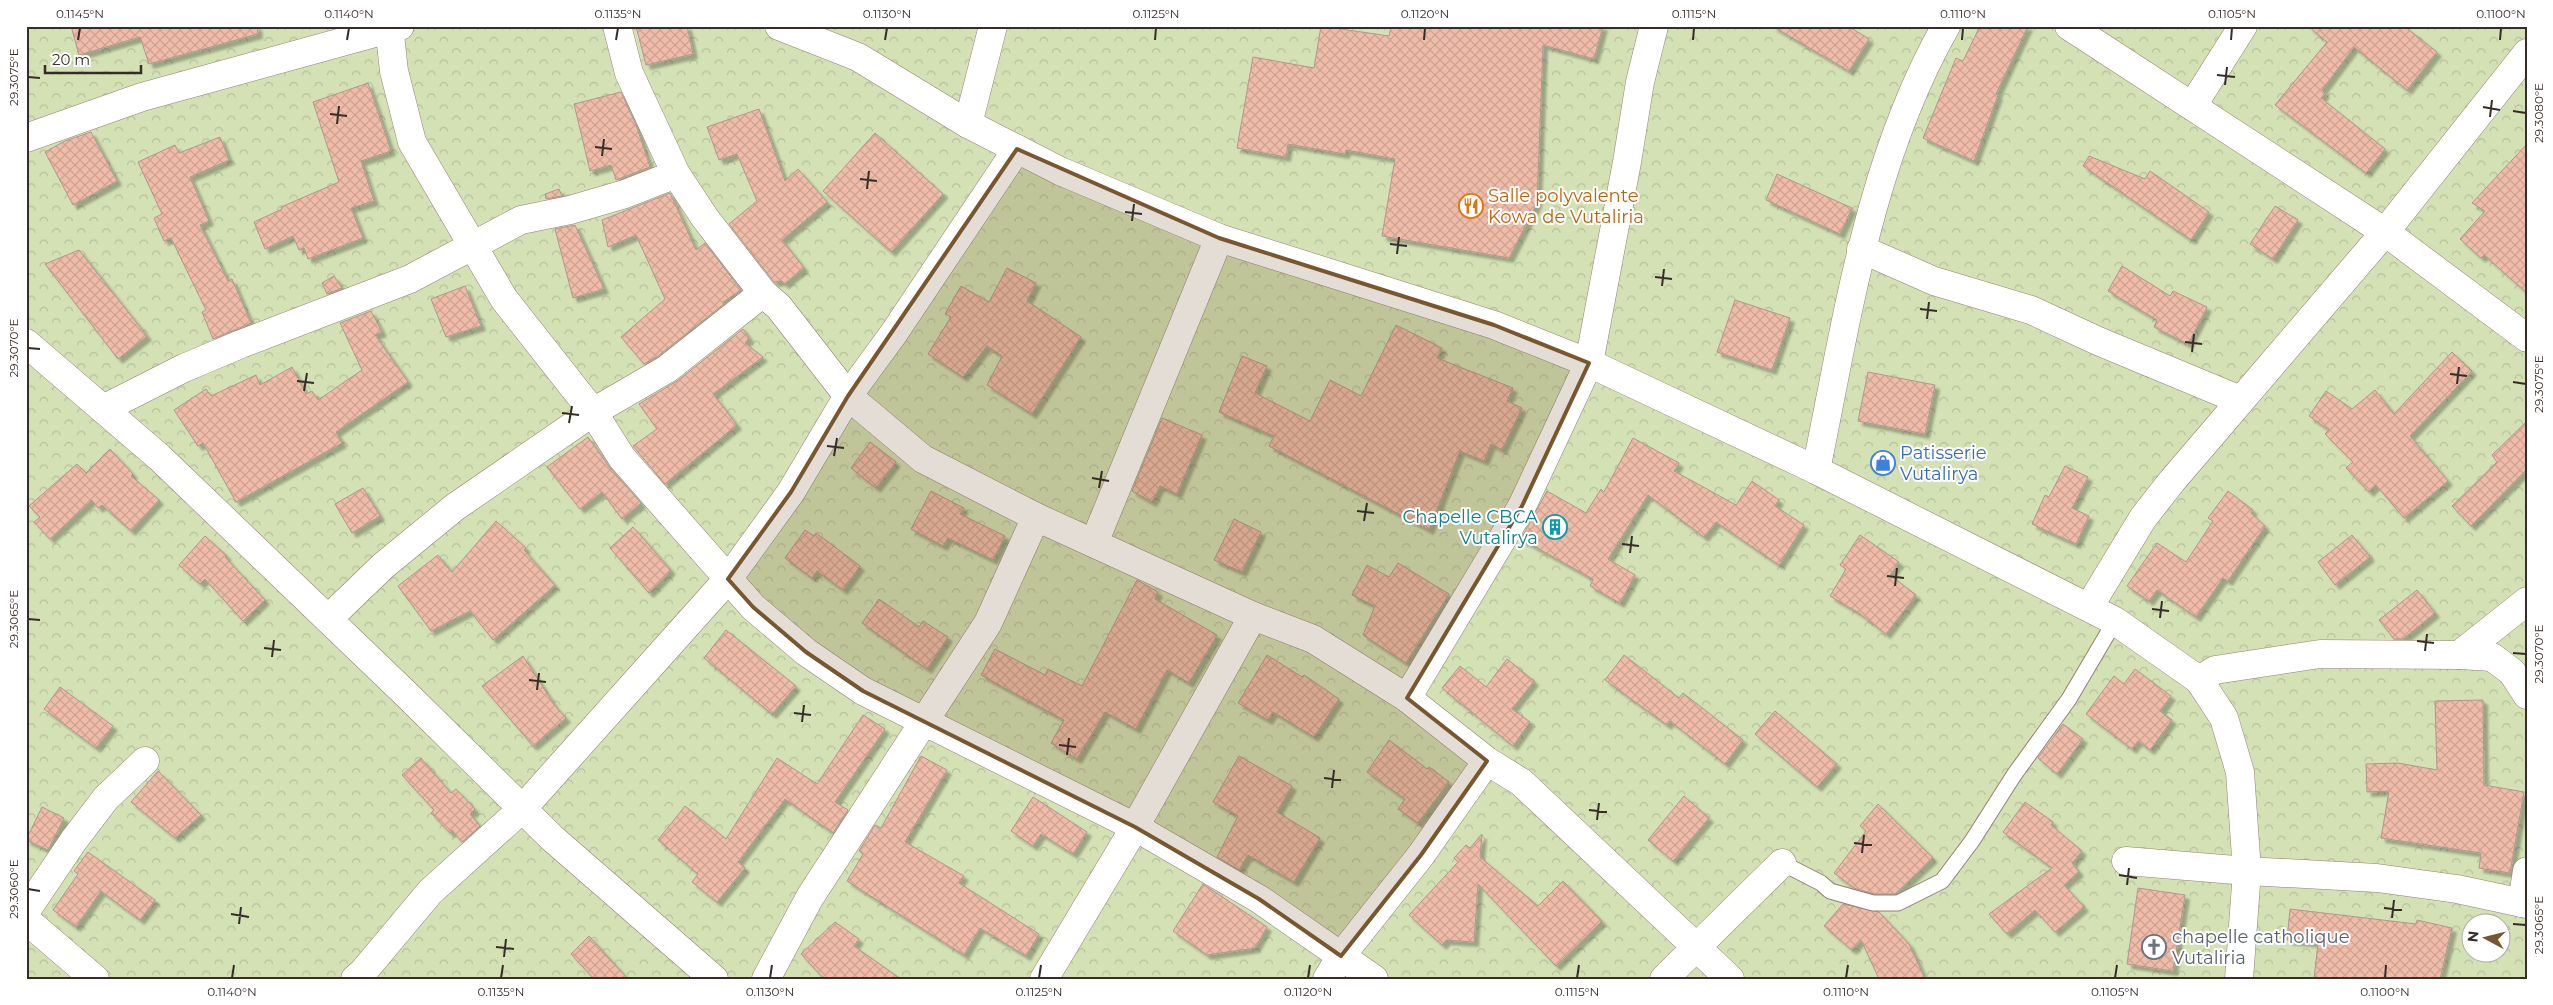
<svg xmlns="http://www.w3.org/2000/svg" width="2553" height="1005" font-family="Montserrat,sans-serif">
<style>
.park{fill:url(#park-crowns);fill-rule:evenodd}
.building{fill:url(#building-cross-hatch);stroke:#af978e;filter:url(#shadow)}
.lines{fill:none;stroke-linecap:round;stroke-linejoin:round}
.service-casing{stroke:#967f76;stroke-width:17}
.minor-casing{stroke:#967f76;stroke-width:29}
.service{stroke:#fff;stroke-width:15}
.minor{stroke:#fff;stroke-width:28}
.marked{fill:#78562e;fill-opacity:0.2;stroke:#78562e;stroke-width:4;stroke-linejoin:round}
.ticks{fill:none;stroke:#362c28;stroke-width:2}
.labels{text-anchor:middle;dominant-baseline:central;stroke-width:4;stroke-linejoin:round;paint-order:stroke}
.food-label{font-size:18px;fill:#c56008;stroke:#fff;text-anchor:start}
.shop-label{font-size:18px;fill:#366cbe;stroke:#fff;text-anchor:start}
.culture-label{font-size:18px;fill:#0d838f;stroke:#fff;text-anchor:end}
.worship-label{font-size:18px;fill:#5b616d;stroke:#fff;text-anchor:start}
.neatline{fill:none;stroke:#362c28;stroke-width:2}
.ticks-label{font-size:12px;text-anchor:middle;fill:#362c28}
</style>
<defs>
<pattern id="park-crowns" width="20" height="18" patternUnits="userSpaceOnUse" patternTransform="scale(1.25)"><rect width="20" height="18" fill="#d3e1b4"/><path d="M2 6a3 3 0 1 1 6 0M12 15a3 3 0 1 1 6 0" fill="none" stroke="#b6c19b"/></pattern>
<pattern id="building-cross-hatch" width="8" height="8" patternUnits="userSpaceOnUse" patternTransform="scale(1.25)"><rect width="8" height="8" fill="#f0bca9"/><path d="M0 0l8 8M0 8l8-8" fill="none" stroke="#cea291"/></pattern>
<filter id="shadow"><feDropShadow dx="4.5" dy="4.5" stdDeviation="1" flood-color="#0004"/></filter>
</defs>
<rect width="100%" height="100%" fill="#fdf8f6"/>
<!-- park -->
<path class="park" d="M26,26H2527V979H26ZM2470,922H2500V952H2470Z"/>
<!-- building -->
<g class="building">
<polygon points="71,26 257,26 258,34 149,64 140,37 79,55"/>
<polygon points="636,26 687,26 693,54 646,65"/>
<polygon points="1321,26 1389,36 1391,26 1603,26 1594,59 1543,45 1537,203 1509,258 1382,236 1395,159 1346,150 1345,154 1288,144 1286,157 1237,148 1253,57 1314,68"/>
<polygon points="1772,26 1848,26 1869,39 1849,71"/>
<polygon points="1980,26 2028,26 1996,94 1998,95 1974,161 1923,138 1956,58 1963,61"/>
<polygon points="2308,26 2404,26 2437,52 2407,90 2354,47 2322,90 2325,93 2321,98 2385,149 2366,173 2275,105 2327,42"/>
<polygon points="368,83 391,151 361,161 374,201 351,208 363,238 308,259 304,248 299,250 293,236 265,249 254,222 282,209 281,207 339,182 313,102"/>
<polygon points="621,92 636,125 650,167 616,180 611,165 590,171 574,104"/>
<polygon points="759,109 785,181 798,169 827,202 782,240 804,268 784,284 782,281 774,282 729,224 757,201 737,154 719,160 707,127"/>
<polygon points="91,132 117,181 73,205 45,152 65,141"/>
<polygon points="875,133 943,194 891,252 823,191"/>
<polygon points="220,137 229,160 190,177 209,221 200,225 228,281 232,279 251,323 213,339 202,312 206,310 171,238 164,241 154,218 162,214 138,162 175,145 179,153"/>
<polygon points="2527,144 2527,293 2484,255 2481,258 2460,239 2485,211 2472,203"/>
<polygon points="2089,156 2145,179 2150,171 2209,212 2191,240 2083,166"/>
<polygon points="1777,174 1852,208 1840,234 1766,200"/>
<polygon points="559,189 562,196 546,199 545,194"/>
<polygon points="670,193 696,250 705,243 741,290 723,302 724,304 658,356 644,364 621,337 665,299 636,235 608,247 602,220"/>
<polygon points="2275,206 2298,220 2273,259 2250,244"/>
<polygon points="575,225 604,289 573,298 555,229"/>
<polygon points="79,250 147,336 118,359 45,264"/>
<polygon points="2122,266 2170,296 2173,291 2207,307 2188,344 2154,327 2157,320 2108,291"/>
<polygon points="1007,268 1036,283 1027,301 1081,337 1032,414 987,385 1002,356 987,346 963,377 928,354 951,317 945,314 961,286 989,302"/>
<polygon points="334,276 342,288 327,294 322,283"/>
<polygon points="465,286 481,326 446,337 431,299"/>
<polygon points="1735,300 1790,318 1772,370 1717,352"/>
<polygon points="371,311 382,332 375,335 408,382 336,432 342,443 236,502 203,443 198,446 174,410 206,389 211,396 256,375 260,385 292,367 306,394 312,391 318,400 362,370 340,323"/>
<polygon points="1396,325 1442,348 1437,358 1513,388 1507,401 1522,408 1502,450 1491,444 1484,461 1460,451 1429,530 1269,446 1274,436 1219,412 1242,356 1267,366 1255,393 1310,421 1330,380 1361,396"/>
<polygon points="743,329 749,338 745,343 763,357 713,394 737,425 665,484 633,446 657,429 639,404 677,381"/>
<polygon points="2452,352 2472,371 2410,436 2448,481 2404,518 2376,485 2369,492 2346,468 2353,462 2325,434 2329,430 2309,416 2326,391 2352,409 2375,390 2394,414"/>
<polygon points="1868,372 1935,385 1925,434 1858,421"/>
<polygon points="1162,418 1202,435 1177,494 1160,486 1152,502 1132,491"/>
<polygon points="2527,421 2527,469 2471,526 2452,506 2497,462 2492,455"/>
<polygon points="588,437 610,468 641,503 622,519 602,492 580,509 547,467"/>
<polygon points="1633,438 1679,463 1674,471 1736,505 1752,481 1779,500 1775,506 1804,525 1779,565 1716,522 1704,537 1648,495 1608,559 1635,575 1620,603 1590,586 1593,579 1521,539 1547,491 1586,513 1601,489 1604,492"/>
<polygon points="870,442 896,462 876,488 851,468"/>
<polygon points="110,449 133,474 131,476 159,500 131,531 102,505 98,508 92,500 50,539 34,522 40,517 29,506 77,464 86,473"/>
<polygon points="2065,466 2088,477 2072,508 2089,516 2076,544 2032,524 2045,495 2049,497"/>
<polygon points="363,488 380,516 352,533 335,504"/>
<polygon points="931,491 964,508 960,514 1005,536 993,560 948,538 943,546 911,529"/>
<polygon points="2228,491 2253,510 2251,513 2265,526 2228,581 2223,578 2196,617 2157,590 2149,601 2127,586 2157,543 2186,562 2213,521 2208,518"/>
<polygon points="1234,519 1261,532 1242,572 1214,560"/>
<polygon points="496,521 526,548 524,550 555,585 493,640 470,611 431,631 398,586 438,555 452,572"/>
<polygon points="633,527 671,570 649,593 610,548"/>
<polygon points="805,530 814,536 816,533 860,566 843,590 817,571 812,578 785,558"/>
<polygon points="1860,535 1899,562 1890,575 1916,595 1886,634 1859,613 1830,596 1846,569 1840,565"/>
<polygon points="2352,535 2370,557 2335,585 2318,562"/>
<polygon points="205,536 227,556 225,557 265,600 243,621 205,579 200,584 179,565"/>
<polygon points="1398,563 1449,594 1406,663 1363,635 1375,606 1352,595 1367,565 1389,577"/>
<polygon points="1137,580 1158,592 1155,599 1217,635 1189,683 1167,670 1136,729 1105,712 1077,759 1051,743 1064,720 981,675 995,649 1045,675 1048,669 1082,686"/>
<polygon points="2417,590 2435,613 2403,639 2394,639 2379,620"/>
<polygon points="879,599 919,627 923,621 948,637 927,669 862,623"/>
<polygon points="726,630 796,686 772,714 704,658"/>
<polygon points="1267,655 1302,677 1304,675 1339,699 1314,737 1273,712 1268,720 1238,703"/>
<polygon points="1624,655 1679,698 1683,693 1743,740 1725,764 1670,721 1667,725 1605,680"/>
<polygon points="523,656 555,706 566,718 533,746 482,686"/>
<polygon points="1507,659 1534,681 1512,709 1530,722 1513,746 1442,688 1460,666 1486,687"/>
<polygon points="2135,669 2171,696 2160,711 2172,720 2150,750 2138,741 2132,749 2086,714 2114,676 2124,684"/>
<polygon points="60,687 113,726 96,748 44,709"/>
<polygon points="2483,700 2484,785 2524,792 2510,873 2479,868 2481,853 2381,838 2389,791 2367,792 2366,764 2398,763 2437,770 2435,701"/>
<polygon points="1775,711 1837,764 1817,787 1755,734"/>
<polygon points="863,715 885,729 835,802 848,810 833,833 785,799 738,862 745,868 717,902 692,882 698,874 658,840 685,806 726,839 777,758 817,784"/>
<polygon points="2063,724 2083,739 2057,774 2038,758"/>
<polygon points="1389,740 1427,769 1429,767 1449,782 1418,823 1398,809 1405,799 1367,772"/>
<polygon points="921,756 947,770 905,842 964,876 959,883 1039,934 1026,956 980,928 964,955 847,881 863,854 859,851 875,825 881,828"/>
<polygon points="1239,756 1292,786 1277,812 1320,838 1294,882 1248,855 1239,870 1217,857 1238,816 1213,802"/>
<polygon points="421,758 451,793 456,789 475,809 470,814 480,826 462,842 452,830 450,833 431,813 434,810 402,775"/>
<polygon points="158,771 201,815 175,838 131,802"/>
<polygon points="1684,796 1709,818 1673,861 1648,840"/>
<polygon points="1033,797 1087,832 1073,854 1041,834 1033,846 1011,831"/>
<polygon points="2025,802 2053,822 2051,825 2082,851 2072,863 2079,872 2064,885 2084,907 2055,932 2035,910 2007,934 1989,914 2052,868 2003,832"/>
<polygon points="1878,804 1933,858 1895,894 1874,894 1854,888 1834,873 1866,831 1860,826"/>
<polygon points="42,807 64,818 48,850 26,840"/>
<polygon points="1482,834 1480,857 1538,906 1563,881 1602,921 1556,966 1478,884 1474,942 1446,940 1442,945 1409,915 1458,862 1454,858 1466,845 1470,848"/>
<polygon points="88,852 155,900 140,920 101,891 76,927 53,910 78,874 74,871"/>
<polygon points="1203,884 1267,927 1255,948 1207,955 1173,931"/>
<polygon points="2138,888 2185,895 2173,971 2127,964"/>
<polygon points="1843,904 1879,912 1909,944 1925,979 1879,979 1861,940 1852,950 1824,926"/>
<polygon points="2290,909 2416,924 2417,920 2452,928 2440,979 2314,979 2318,943 2287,940"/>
<polygon points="835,922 859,939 854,946 901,979 824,979 801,954"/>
<polygon points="589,936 628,979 594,979 571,954"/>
</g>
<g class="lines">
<defs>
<polyline id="service" points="1782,863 1821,883 1830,891 1873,903 1898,903 1942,881 1972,841 2014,775 2069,699 2115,621"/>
<g id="minor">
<polyline points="389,26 394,71 412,142 504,299 593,412 622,458 753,607 806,652 863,691 1135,827 1259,899 1374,979"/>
<polyline points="617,26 629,73 676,174 705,218 763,293 779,307 848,396 923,459 1036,517 1253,616 1313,639 1407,698 1487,761 1521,782 1730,979"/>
<polyline points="779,26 858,57 968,124 1060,171 1219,238 1494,325 1589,363 1816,470 2115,621 2199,680 2224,718 2240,772 2247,871 2239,979"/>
<polyline points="2069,26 2385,232 2527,338"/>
<polyline points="2193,105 2243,26"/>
<polyline points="968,124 993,26"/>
<polyline points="26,138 142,97 400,26"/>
<polyline points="1861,249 1934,281 2031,310 2098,341 2240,400"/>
<polyline points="26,343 159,457 406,694 552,838 714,979"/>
<polyline points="103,409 184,368 241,344 410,279 521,220 570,210 625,194 676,174"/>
<path d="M1816,470C1847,320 1869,161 1946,26"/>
<polyline points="1094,543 1219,238"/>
<polyline points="2089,607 2143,518 2172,481 2385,232 2527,53"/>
<polyline points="328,619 383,566 455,507 593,412 667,369 763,293"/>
<polyline points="2459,655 2527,601"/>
<polyline points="2199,680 2215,670 2320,654 2459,655 2492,657 2512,672 2527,695"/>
<polyline points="1407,698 1522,506 1589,363 1627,162 1640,82 1654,26"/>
<polyline points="2126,861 2247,871 2377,878 2457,889 2527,904"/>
<polyline points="2522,903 2527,871"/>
<polyline points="26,911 74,840 106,798 145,761"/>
<polyline points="26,920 95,979"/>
<polyline points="355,979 363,972 430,892 523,808 728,579 791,492 848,396 894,333 1017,149"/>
<polyline points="766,979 810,897 988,623 1036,517"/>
<polyline points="1044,979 1135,827 1253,616"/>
<polyline points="1327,979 1341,956 1421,855 1487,761"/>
<polyline points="1664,979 1782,863"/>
</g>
</defs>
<!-- service casing -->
<use href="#service" class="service-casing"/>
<!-- minor casing -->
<use href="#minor" class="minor-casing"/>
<!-- service -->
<use href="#service" class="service"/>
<!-- minor -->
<use href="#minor" class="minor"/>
</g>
<!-- marked area -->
<path class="marked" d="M1017,149L1219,238L1494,325L1589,363L1522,506L1407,698L1487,761L1421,855L1341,956L1259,899L1135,827L863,691L806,652L753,607L728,579L791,492L848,396Z"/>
<!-- ticks -->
<path class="ticks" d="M78,40L80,28M347,40L349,28M616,40L618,28M885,40L887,28M1155,40L1156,28M1424,40L1425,28M1693,40L1694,28M1962,40L1963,28M2231,40L2232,28M2500,40L2501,28M2217,75L2235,77M28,77L40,78M2225,85L2227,67M2483,107L2500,110M2513,111L2526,113M330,114L347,116M2490,117L2492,100M337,124L339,106M595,147L612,149M602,156L604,139M860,179L877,181M867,189L869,171M1125,212L1142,214M1132,221L1134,204M1390,244L1407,246M1397,254L1399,237M1655,277L1672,279M1662,286L1664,269M1920,309L1937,311M1927,319L1929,302M2185,342L2202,344M28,348L40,349M2192,352L2194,334M2450,374L2467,376M297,381L314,383M2513,382L2526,384M2457,384L2459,367M304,391L307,373M562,413L579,415M569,423L572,406M827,446L844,448M834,456L837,438M1092,478L1109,481M1099,488L1102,471M1357,511L1374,513M1364,521L1367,503M1622,544L1639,546M1630,553L1632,536M1887,576L1904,578M1895,586L1897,568M2152,609L2169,611M2160,618L2162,601M28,619L40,620M2417,641L2434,643M264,648L281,650M2425,651L2427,634M2513,653L2526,654M272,657L274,640M529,680L546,682M537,690L539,673M794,713L811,715M802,722L804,705M1059,745L1076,747M1067,755L1069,738M1324,778L1341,780M1332,788L1334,770M1589,810L1607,812M1597,820L1599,803M1854,843L1872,845M1862,853L1864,835M2119,875L2137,878M2127,885L2129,868M28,889L40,891M2384,908L2402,910M231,914L249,917M2392,918L2394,900M239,924L241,907M2513,924L2526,925M496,947L514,949M504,957L506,939M232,978L234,965M501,978L503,965M770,978L772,965M1039,978L1041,965M1308,978L1310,965M1577,978L1579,965M1846,978L1848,965M2115,978L2117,965M2385,978L2386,965"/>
<!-- icons -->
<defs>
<symbol id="restaurant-ring" viewBox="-11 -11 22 22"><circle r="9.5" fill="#fff" stroke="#e8710a" stroke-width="1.5"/><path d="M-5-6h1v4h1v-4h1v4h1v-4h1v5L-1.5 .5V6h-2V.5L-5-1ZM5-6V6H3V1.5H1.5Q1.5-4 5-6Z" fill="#e8710a"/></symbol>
<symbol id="shop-ring" viewBox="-11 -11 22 22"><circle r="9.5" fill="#fff" stroke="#3f7fe0" stroke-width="1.5"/><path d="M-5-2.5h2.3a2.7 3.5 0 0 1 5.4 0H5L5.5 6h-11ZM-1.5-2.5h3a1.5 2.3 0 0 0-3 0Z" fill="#3f7fe0"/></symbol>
<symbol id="building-ring" viewBox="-11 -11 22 22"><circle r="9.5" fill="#fff" stroke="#0f9aa8" stroke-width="1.5"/><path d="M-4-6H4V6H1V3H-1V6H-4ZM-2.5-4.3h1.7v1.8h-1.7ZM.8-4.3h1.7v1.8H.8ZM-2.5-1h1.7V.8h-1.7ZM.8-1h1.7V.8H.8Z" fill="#0f9aa8"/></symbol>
<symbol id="church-ring" viewBox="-11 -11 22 22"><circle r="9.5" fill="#fff" stroke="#6b7280" stroke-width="1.5"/><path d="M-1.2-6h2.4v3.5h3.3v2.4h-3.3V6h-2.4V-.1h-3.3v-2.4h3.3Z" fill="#6b7280"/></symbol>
</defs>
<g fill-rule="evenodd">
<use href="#restaurant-ring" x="1457" y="192" width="28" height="28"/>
<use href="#shop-ring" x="1869" y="449" width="28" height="28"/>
<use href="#building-ring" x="1541" y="513" width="28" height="28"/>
<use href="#church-ring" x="2140" y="933" width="28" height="28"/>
</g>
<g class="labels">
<!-- food labels -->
<g class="food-label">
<text x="1488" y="196">Salle polyvalente<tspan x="1488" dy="21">Kowa de Vutaliria</tspan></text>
</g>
<!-- shop labels -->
<g class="shop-label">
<text x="1900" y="453">Patisserie<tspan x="1900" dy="21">Vutalirya</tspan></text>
</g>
<!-- culture labels -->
<g class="culture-label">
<text x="1538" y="517">Chapelle CBCA<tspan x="1538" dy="21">Vutalirya</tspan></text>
</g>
<!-- worship labels -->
<g class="worship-label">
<text x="2172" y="937">chapelle catholique<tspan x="2172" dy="21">Vutaliria</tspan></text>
</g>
</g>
<!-- border -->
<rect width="2553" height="1005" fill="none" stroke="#ffffff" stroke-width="55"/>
<!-- north arrow -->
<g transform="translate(2486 938) rotate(277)"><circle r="24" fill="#ffffff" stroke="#afaba9"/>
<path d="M0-4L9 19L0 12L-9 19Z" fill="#78562e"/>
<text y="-8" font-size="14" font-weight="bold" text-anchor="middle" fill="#362c28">N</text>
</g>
<!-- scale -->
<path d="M45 65v8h96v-8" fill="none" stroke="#362c28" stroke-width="2.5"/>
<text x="52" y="65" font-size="15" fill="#362c28" stroke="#ffffff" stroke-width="4" paint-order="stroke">20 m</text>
<rect x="28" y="28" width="2498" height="950" class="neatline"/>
<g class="ticks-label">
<text x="80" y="18">0.1145°N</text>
<text x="349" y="18">0.1140°N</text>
<text x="618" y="18">0.1135°N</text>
<text x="887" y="18">0.1130°N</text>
<text x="1156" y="18">0.1125°N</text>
<text x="1425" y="18">0.1120°N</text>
<text x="1694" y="18">0.1115°N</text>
<text x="1963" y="18">0.1110°N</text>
<text x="2232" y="18">0.1105°N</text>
<text x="2501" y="18">0.1100°N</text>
<text transform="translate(14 77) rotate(-90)" y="4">29.3075°E</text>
<text transform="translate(2539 113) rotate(-90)" y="4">29.3080°E</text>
<text transform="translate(14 348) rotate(-90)" y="4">29.3070°E</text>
<text transform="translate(2539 384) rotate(-90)" y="4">29.3075°E</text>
<text transform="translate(14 619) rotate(-90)" y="4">29.3065°E</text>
<text transform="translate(2539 654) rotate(-90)" y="4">29.3070°E</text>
<text transform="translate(14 889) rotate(-90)" y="4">29.3060°E</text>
<text transform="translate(2539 925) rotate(-90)" y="4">29.3065°E</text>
<text x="232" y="996">0.1140°N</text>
<text x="501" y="996">0.1135°N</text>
<text x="770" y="996">0.1130°N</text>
<text x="1039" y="996">0.1125°N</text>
<text x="1308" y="996">0.1120°N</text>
<text x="1577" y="996">0.1115°N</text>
<text x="1846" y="996">0.1110°N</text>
<text x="2115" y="996">0.1105°N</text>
<text x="2385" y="996">0.1100°N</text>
</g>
</svg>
